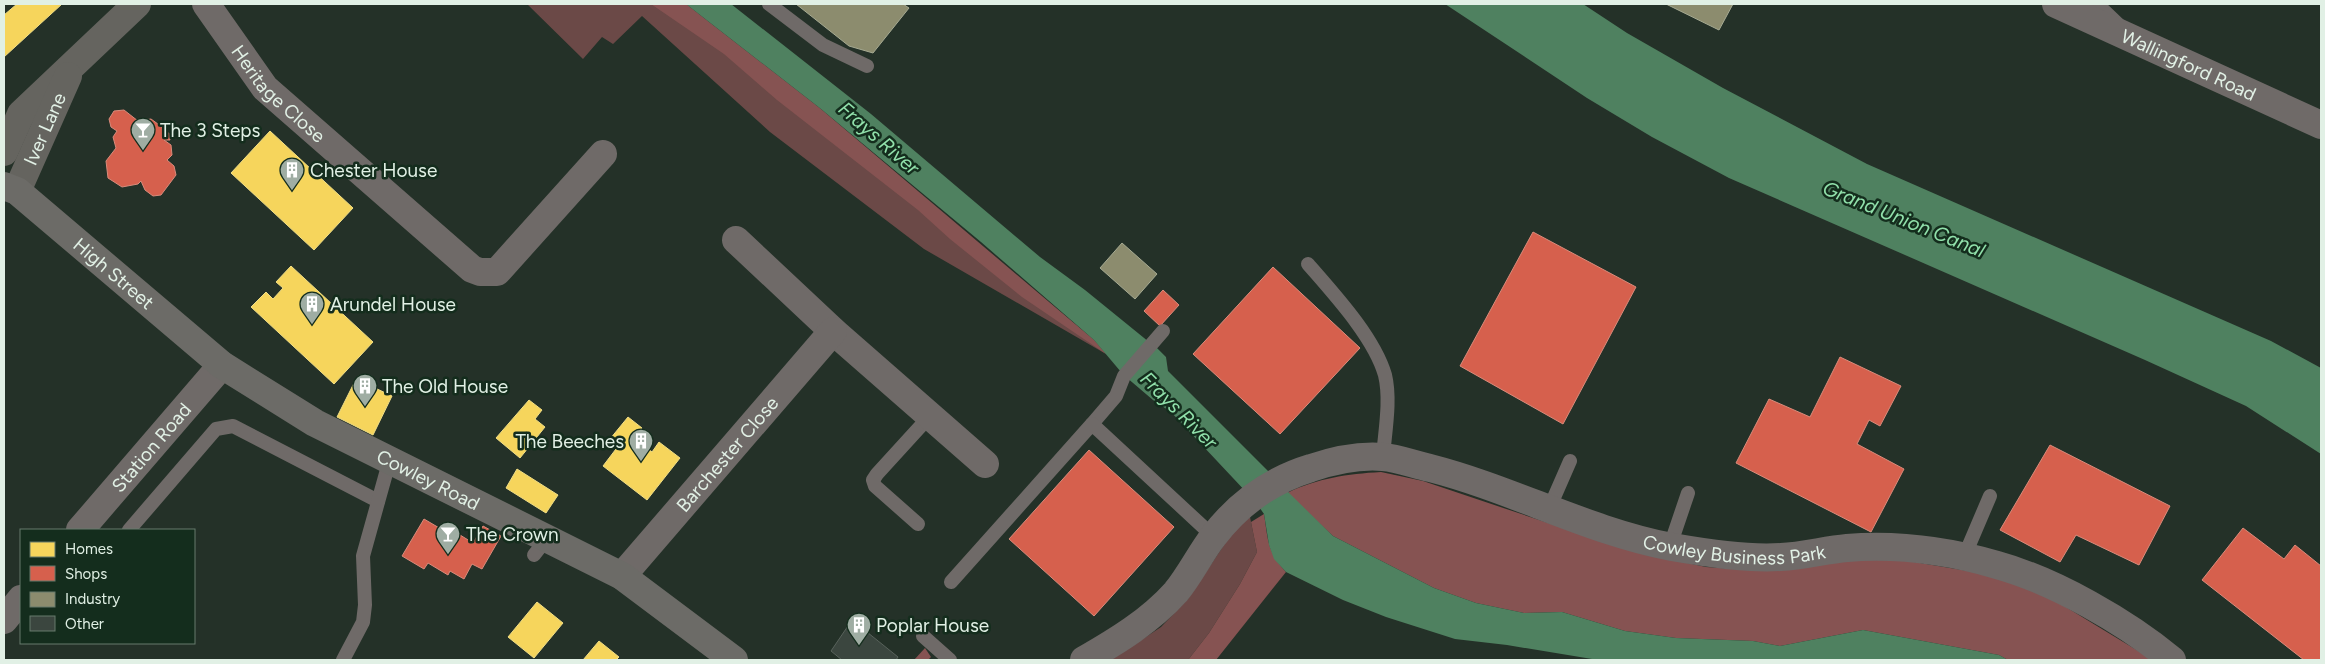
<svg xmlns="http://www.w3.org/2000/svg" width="2325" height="664" font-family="Figtree,sans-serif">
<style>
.green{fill:#6b4947}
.forest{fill:#865352}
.water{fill:#4f8160}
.homes{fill:#f6d55c;stroke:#f0dd85}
.shops{fill:#d6604d;stroke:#d98b7b}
.industry{fill:#8c8c6e;stroke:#a6aa92}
.building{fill:#3b463f;stroke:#58625b}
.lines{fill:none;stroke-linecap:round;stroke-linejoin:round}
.service{stroke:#6f6a68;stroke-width:14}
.minor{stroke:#6f6a68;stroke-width:28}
.tertiary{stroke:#6f6a68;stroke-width:28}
.secondary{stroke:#65645f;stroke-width:28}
.primary{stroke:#6c6b67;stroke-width:28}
.labels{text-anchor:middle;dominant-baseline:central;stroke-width:5;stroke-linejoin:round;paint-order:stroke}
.street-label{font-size:19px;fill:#e1f0e5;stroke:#142d1d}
.poi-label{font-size:19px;fill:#e1f0e5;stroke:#142d1d;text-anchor:start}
.water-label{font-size:20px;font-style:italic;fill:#91e1ab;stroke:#142d1d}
</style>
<rect width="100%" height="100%" fill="#243128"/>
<!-- green -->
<g class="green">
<polygon points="527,4 686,4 1094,340 1106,354 924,249 770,132 642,16 613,44 602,37 583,59"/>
<polygon points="1250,517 1257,552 1240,584 1209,633 1188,660 1111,660 1161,627 1188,599 1232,533"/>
</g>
<!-- forest -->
<g class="forest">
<polygon points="651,4 686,4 821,109 1094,340 1106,354 1022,297 950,239 918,210 777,100 724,54"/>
<path d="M1381,472L1423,481L1545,522L1664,558L1706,567L1749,570L1854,560H1902L1992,575L2046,595L2153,660H2008L1999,655L1863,630L1780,646L1753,641L1676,638L1625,631L1562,612L1524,613L1476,603L1434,588L1333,536L1287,493C1318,478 1347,474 1381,472Z"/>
<path d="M1264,514C1268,539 1267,552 1286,572L1216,660H1188L1209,633L1240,584L1257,552L1251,522Z"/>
<polygon points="925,648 931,657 928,660 914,660"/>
</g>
<!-- water -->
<g class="water">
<polygon points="686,4 731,4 871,114 1040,257 1085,290 1149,342 1121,372 1094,340 981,242 821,109"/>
<polygon points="1445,4 1583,4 1627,33 1723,88 1867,164 2271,341 2321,368 2321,454 2246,406 2145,360 1729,178 1652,137 1587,98"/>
<polygon points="1155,346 1166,357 1168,371 1274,477 1248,494 1171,412 1153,400 1126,377"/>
<polygon points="1283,487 1333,536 1434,588 1476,603 1524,613 1562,612 1625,631 1676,638 1753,641 1780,646 1863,630 1999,655 2008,660 1598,660 1507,645 1455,639 1386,617 1343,600 1286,572 1274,559 1269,545 1264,514 1257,504"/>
</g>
<!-- homes -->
<g class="homes">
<polygon points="17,4 62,4 4,57 4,15"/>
<polygon points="270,131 353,208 314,250 231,173"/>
<polygon points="291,266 373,342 334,384 251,307 266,292 273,299 283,288 276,282"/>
<polygon points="356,379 392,396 373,435 337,417"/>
<polygon points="529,400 542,410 535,419 545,427 520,458 496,438"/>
<polygon points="628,417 642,428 634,438 652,452 659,442 680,458 647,500 603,466 619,445 610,439"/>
<polygon points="517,469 558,495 546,513 506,488"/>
<polygon points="537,602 563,623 534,658 508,637"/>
<polygon points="599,641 619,657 616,660 583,660"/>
</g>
<!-- shops -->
<g class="shops">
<polygon points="124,110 138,121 151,119 162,127 163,133 169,133 170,140 164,140 171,145 172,155 167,160 174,166 176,175 161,195 153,196 145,190 141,181 138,184 122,187 108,178 106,161 116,148 113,137 117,131 111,127 109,119 114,111"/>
<polygon points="1533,232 1636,287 1563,424 1460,366"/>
<polygon points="1273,267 1360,348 1280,434 1193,354"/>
<polygon points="1163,290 1179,305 1160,326 1144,311"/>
<polygon points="1840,357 1901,386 1880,426 1869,420 1857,444 1904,469 1871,532 1736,463 1769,399 1810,417"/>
<polygon points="2050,445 2170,506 2139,565 2076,535 2060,562 2000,530"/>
<polygon points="1089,450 1174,527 1094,616 1009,539"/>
<polygon points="424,519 441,529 437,537 445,541 452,530 473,543 483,526 501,536 482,569 472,564 464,579 450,571 448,575 428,563 424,569 402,556"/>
<polygon points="2243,528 2284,559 2295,545 2321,566 2321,660 2304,660 2202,580"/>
</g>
<!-- industry -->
<g class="industry">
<polygon points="796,4 903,4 909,8 873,53 849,46"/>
<polygon points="1666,4 1733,4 1719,30"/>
<polygon points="1122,243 1157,274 1135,299 1100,268"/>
</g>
<!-- building -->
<polygon class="building" points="852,620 898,657 896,660 842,660 831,651"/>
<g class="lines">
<!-- service -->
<g class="service">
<polyline points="769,4 823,45 867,66"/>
<polyline points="2097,4 2118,24"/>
<path d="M1308,264C1334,294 1374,337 1385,375C1391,400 1385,431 1383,457"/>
<polyline points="1092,424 1116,396 1124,376 1163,331"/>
<polyline points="1549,509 1570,461"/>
<polyline points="918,524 875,486 873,480 877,474 929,417"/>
<polyline points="129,530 216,429 233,426 378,501"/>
<polyline points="1670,546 1688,493"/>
<polyline points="534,555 548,537"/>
<polyline points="1964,557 1990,496"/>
<polyline points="951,582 1092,424 1213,536"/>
<polyline points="923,636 950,660"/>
<polyline points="343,660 363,622 365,605 363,556 390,459"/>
</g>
<!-- minor -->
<g class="minor">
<path id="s1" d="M206,4L265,88L472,269L480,272H497L603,154"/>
<path id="s2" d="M2056,4L2321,125"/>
<polyline points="736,240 833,331 985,464"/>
<path id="s3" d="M622,576L833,331"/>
<path id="s4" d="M1084,660C1117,641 1150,621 1176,592C1190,575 1200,554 1213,537C1238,504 1272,480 1311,468C1332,461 1360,455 1383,457C1398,458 1415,465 1430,468C1512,489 1588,531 1672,547C1707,553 1745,559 1781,557C1803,556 1825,550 1847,548C1897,544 1949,551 1997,565C2055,581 2126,622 2172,660"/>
</g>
<!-- tertiary -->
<g class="tertiary">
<path id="s5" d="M80,530L222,365"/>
<polyline points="4,620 21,599"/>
</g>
<!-- secondary -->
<g class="secondary">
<polyline points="4,152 21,114 137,4"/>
<path id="s6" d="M17,191L68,76"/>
</g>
<!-- primary -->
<path class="primary" id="s7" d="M4,186L17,191L222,365L315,423L622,576L734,660"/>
</g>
<!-- icons -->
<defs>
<symbol id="bar-pin" viewBox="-11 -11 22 30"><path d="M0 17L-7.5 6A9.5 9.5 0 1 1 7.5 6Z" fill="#9fada3" stroke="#142d1d"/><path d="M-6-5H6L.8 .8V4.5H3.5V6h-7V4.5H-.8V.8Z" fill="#fff"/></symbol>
<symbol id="building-pin" viewBox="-11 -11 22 30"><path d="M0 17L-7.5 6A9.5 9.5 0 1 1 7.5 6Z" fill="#9fada3" stroke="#142d1d"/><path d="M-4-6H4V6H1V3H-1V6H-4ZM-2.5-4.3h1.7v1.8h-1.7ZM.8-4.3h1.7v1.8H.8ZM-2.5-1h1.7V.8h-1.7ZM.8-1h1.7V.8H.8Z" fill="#fff"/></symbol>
</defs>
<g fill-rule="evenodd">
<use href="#bar-pin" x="129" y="116" width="28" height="38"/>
<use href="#building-pin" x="278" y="156" width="28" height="38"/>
<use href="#building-pin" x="298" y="290" width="28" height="38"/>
<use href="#building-pin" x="351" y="372" width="28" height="38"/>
<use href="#building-pin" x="627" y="427" width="28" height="38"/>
<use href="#bar-pin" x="434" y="520" width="28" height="38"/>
<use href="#building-pin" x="845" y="611" width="28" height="38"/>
</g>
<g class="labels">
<!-- street labels -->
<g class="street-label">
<text stroke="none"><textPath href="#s2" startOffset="146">Wallingford Road</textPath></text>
<text stroke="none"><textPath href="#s1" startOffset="116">Heritage Close</textPath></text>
<text stroke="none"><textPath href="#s6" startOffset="68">Iver Lane</textPath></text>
<text stroke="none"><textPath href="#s7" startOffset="141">High Street</textPath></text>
<text stroke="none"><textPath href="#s5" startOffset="109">Station Road</textPath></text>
<text stroke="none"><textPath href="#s3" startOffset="161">Barchester Close</textPath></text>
<text stroke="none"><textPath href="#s7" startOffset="519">Cowley Road</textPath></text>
<text stroke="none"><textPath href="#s4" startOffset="742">Cowley Business Park</textPath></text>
</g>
<!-- poi labels -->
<g class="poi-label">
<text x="160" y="130">The 3 Steps</text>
<text x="310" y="170">Chester House</text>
<text x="330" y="304">Arundel House</text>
<text x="382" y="386">The Old House</text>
<text x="624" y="441" text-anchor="end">The Beeches</text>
<text x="466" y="534">The Crown</text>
<text x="876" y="625">Poplar House</text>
</g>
<!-- water labels -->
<g class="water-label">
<text transform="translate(879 138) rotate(41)">Frays River</text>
<text transform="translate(1904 219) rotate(22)">Grand Union Canal</text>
<text transform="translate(1179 410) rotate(45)">Frays River</text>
</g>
</g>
<!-- border -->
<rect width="2325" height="664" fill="none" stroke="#e1f0e5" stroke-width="10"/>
<!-- legend -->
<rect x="20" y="529" width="175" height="115" fill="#142d1d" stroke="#667b6d"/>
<rect x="30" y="542" width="25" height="15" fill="#f6d55c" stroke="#667b6d"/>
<text x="65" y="554" font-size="15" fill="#e1f0e5">Homes</text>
<rect x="30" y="566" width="25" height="15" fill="#d6604d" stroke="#667b6d"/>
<text x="65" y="579" font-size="15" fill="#e1f0e5">Shops</text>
<rect x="30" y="592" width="25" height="15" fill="#8c8c6e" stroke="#667b6d"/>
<text x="65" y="604" font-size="15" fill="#e1f0e5">Industry</text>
<rect x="30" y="616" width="25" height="15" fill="#3b463f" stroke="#667b6d"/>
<text x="65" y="629" font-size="15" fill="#e1f0e5">Other</text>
</svg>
